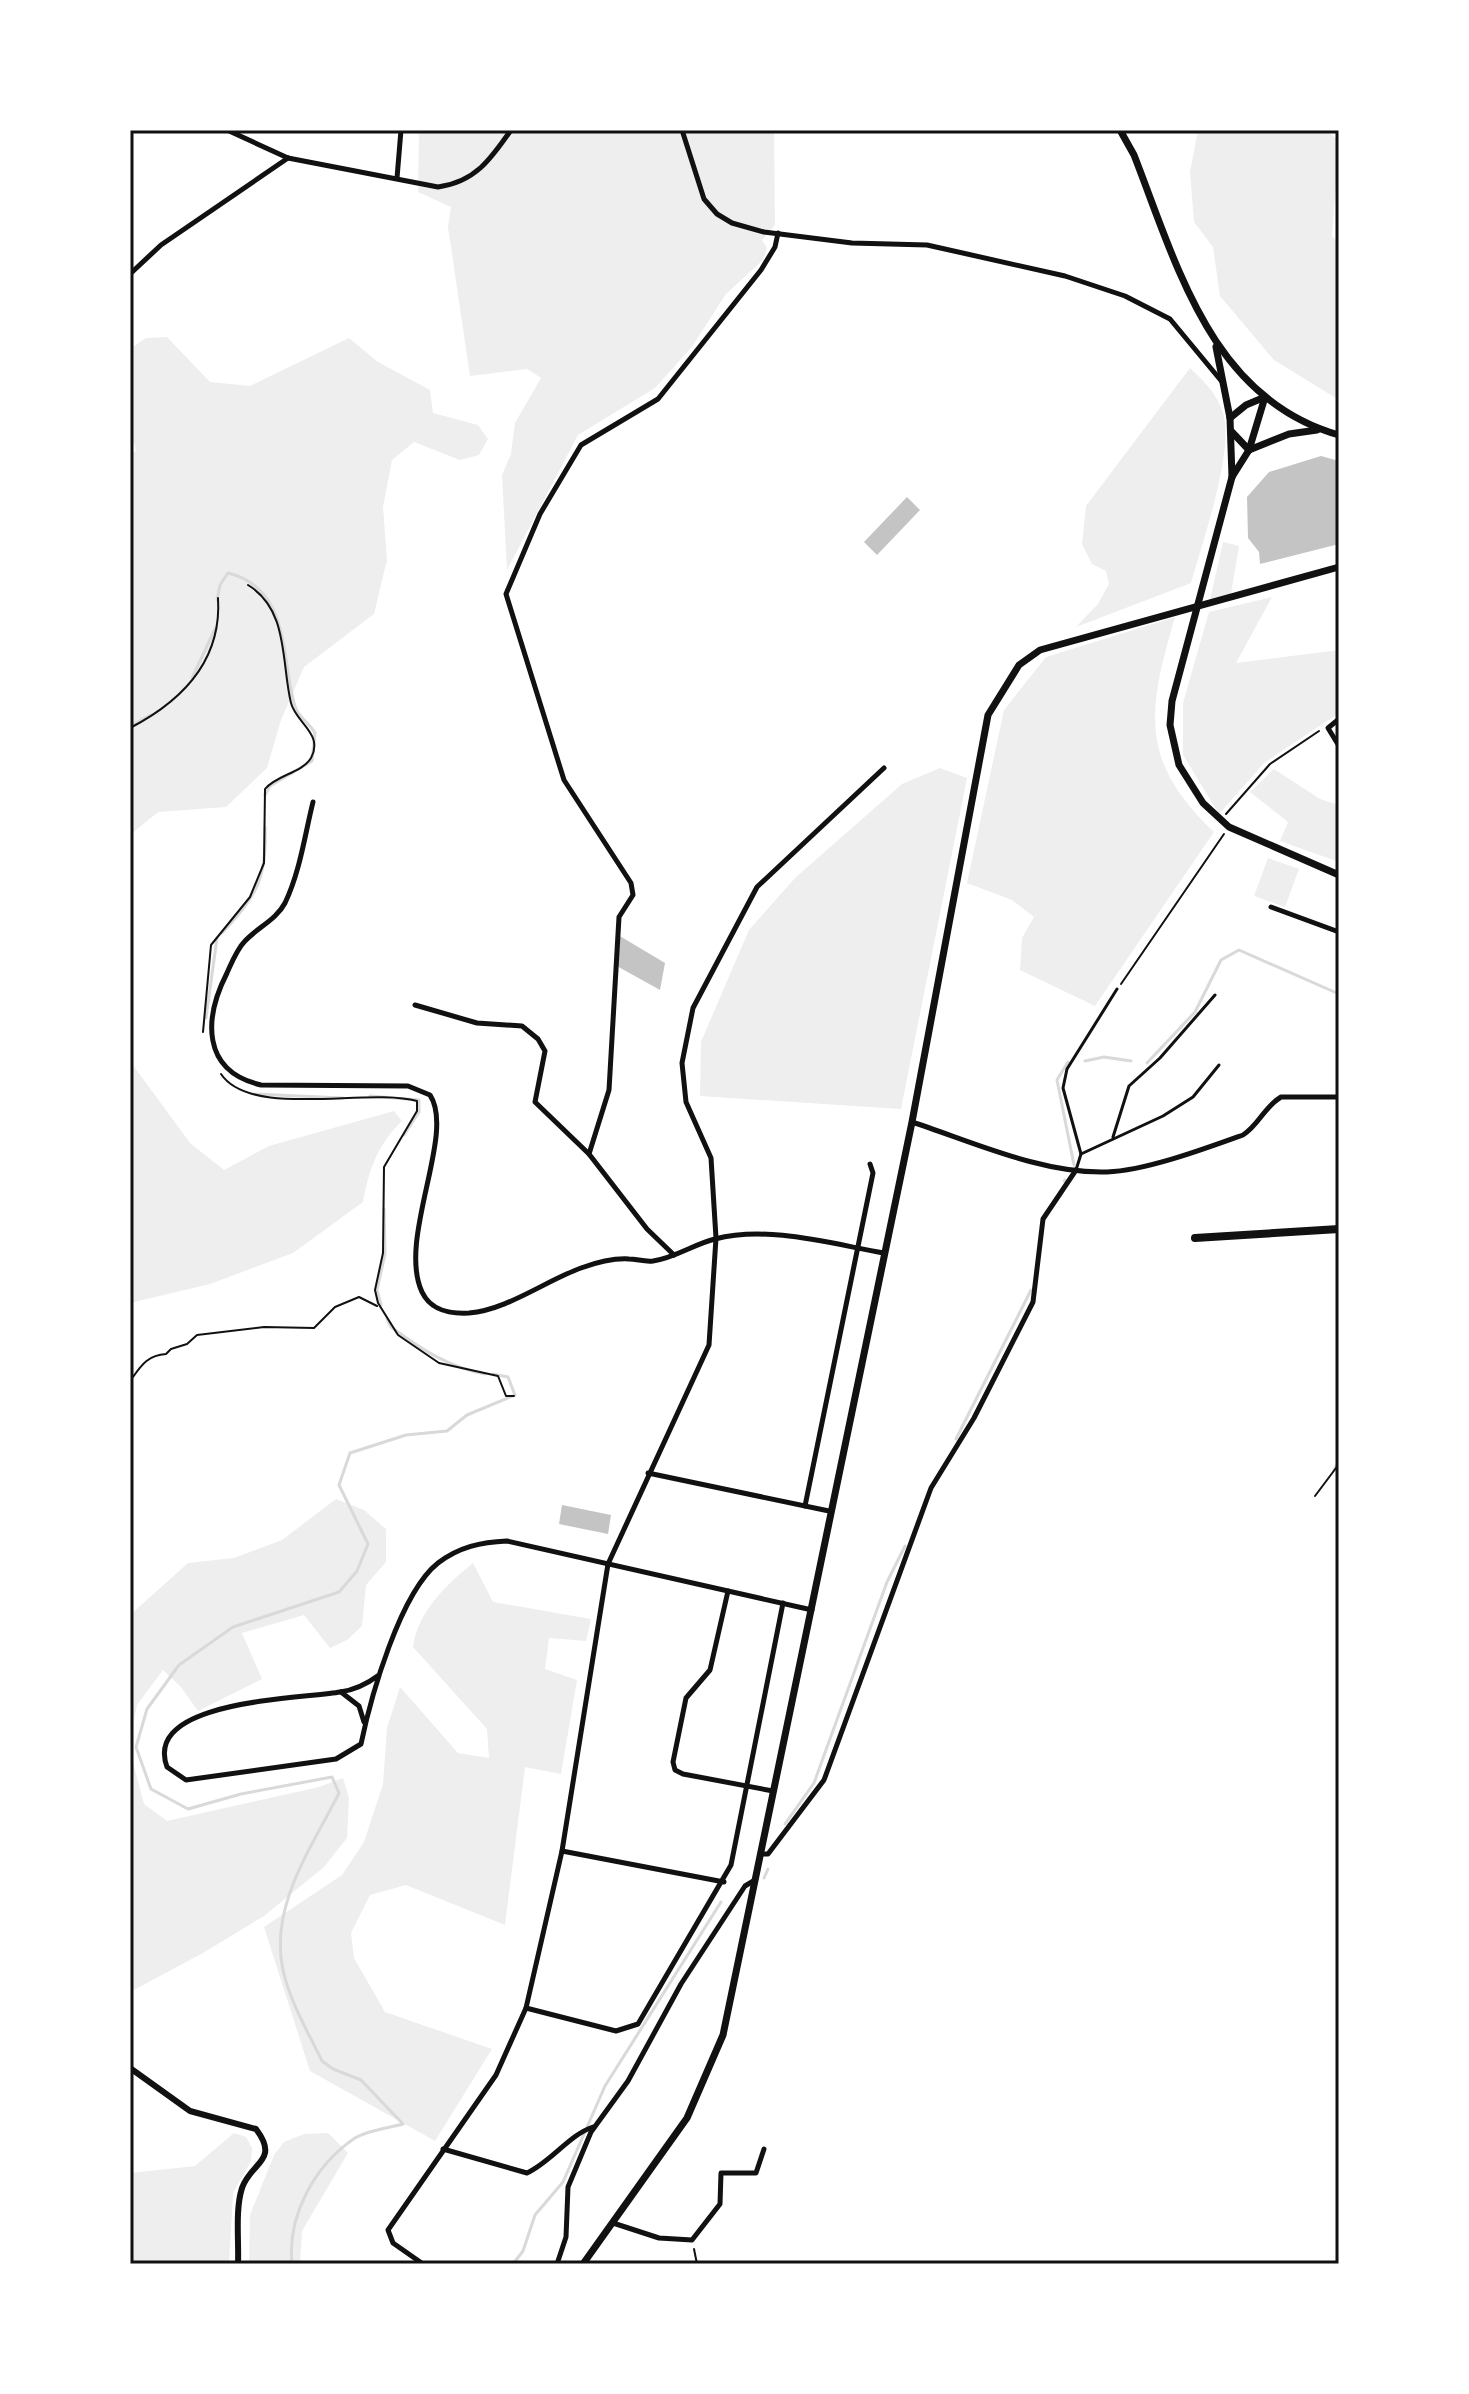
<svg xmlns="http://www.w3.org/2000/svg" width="1469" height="2394" font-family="Karla,sans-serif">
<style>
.green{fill:#eee}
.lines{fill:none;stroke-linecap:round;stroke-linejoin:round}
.stream{stroke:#d9d9d9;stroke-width:3}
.building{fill:#c4c4c4}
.path{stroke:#111;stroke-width:2}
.service{stroke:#111;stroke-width:3}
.minor{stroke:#111;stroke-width:5}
.tertiary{stroke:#111;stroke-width:6}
.secondary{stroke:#111;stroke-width:7}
.primary{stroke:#111;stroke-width:8}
.neatline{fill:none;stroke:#111;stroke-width:3}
</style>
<rect width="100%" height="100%" fill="#fff"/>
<!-- green -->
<g class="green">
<polygon points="419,130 774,130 775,225 762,240 767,248 763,260 726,294 691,348 655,388 578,435 507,570 502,475 511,454 515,423 541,378 527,369 470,376 448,227 451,207 418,192"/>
<polygon points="1198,130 1326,130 1339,141 1332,236 1339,243 1339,400 1274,360 1220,296 1213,247 1194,222 1190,172"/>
<polygon points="167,337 210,382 250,386 349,338 378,362 430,390 433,413 478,425 488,439 479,455 460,460 414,442 392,460 383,507 387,560 374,614 304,667 281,720 267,768 226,807 158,812 130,835 130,457 136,450 130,430 130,349 146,338"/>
<path d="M1190,368C1204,381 1217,394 1223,413C1235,450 1202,543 1191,583L1076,627L1098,604L1109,584L1106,571L1092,564L1082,544L1086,506Z"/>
<polygon points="1223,542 1239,546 1231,594 1210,600"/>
<polygon points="1272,597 1236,663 1339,650 1339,713 1264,763 1219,814 1183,755 1183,703 1209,612"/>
<path d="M1175,617C1148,710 1138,760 1214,832L1095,1006L1020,970L1022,938L1034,917L1012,900L967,883L1004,710L1046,657Z"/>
<polygon points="940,768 967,778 901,1109 700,1096 701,1042 749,930 795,878 902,784"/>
<polygon points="1274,769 1320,799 1339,805 1339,862 1280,841 1288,822 1250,792"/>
<polygon points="1268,858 1299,869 1285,907 1254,896"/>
<path d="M130,1061L190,1143L224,1170L269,1146L394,1111L402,1121C378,1144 369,1169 363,1202L293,1253L210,1284L130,1303Z"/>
<polygon points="336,1499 364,1510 386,1529 386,1562 366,1585 362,1626 347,1640 330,1648 304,1615 242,1633 262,1679 198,1711 181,1687 163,1670 137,1705 130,1739 130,1615 188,1563 234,1558 282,1540"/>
<path d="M473,1563L493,1602L591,1619L586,1641L549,1638L545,1669L577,1680L561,1774L525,1767L505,1925L406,1885L370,1895L351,1933L354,1958L385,2012L492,2049L435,2141L310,2071L264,1927L342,1875L364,1842L383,1784L387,1728L400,1687L458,1753L489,1758L487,1729L413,1647C418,1611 446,1585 473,1563Z"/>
<polygon points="130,1751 144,1804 167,1821 319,1787 343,1778 349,1798 347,1838 324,1867 264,1916 203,1953 130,1992"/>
<polygon points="234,2133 246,2137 252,2148 251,2161 233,2193 229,2264 130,2264 130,2173 195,2166"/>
<polygon points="328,2133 348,2153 302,2231 300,2264 249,2264 250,2215 274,2155 284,2142 304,2134"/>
</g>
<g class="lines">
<!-- stream -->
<g class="stream">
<path d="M217,600L220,585L228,573C290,588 281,656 294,703C297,717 309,722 315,733L312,761L270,786L265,795"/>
<polyline points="192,678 216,627"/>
<polyline points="130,726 151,715"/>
<path d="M222,933C257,895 267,879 265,827"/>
<polyline points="206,1018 217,938"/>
<polyline points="1085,1061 1104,1057 1131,1061"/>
<polyline points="1068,1062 1057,1080 1074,1165"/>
<polyline points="1147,1063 1195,1012 1221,960 1239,950 1339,994"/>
<polyline points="255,1094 343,1098"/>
<polyline points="370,1096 419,1100 419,1112 404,1135"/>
<polyline points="1064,1181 1065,1180"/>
<polyline points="381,1305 377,1290 385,1254 384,1209"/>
<path d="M387,1319L391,1327C421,1349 448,1367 485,1374"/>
<polyline points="956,1439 1031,1290"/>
<polyline points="1334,1470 1339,1461"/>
<polyline points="785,1824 814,1783 887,1582 905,1546"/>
<polyline points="764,1878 768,1869"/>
<path d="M292,2264C287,2215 315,2165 355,2138C368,2130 388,2128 403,2124L361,2080L333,2069L322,2061C308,2032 290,2002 283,1970C269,1906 312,1847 339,1793L332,1777L241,1794L188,1809L151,1789L136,1747L147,1709L179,1665L233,1627L339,1592L357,1571L368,1544L339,1485L350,1453L406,1435L447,1431L467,1415L515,1395L508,1377L493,1374"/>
<polyline points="513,2264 523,2251 535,2215 563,2182 605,2086 721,1902"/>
</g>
</g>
<!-- building -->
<g class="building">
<polygon points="1321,456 1339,461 1339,544 1260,564 1259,552 1248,538 1247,497 1269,472"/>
<polygon points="907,497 920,510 877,555 864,542"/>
<polygon points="618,935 665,963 660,990 615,965"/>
<polygon points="562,1505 611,1515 608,1534 559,1524"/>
</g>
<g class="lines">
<!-- path -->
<g class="path">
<path d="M130,728C182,701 222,660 218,598"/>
<polyline points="1226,814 1270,764 1319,731"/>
<polyline points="1121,984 1224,834"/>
<path d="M203,1032L211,945L250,897L264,863L265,789C276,775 302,773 311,758C324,734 296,723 291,703C281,662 289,610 248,585"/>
<path d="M221,1074C251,1119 368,1087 417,1101V1111L384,1167L383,1253L375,1290L378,1303L398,1335L439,1363L498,1376L506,1396H514"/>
<path d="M130,1376L133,1377C142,1364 149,1355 166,1354L171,1349L187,1344L197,1335L264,1327L314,1328L335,1307L359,1297L377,1306"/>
<polyline points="1315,1496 1339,1464"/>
<polyline points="694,2249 697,2264"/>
</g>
<!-- service -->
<g class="service">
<polyline points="1113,1137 1129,1086 1160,1058 1215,995"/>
<polyline points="1081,1154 1063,1088 1067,1069 1117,989"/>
<polyline points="1076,1170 1081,1154 1163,1116 1193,1097 1219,1065"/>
</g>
<!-- minor -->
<g class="minor">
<path d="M227,130L288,158L438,187C475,182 491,159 511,130"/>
<polyline points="682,130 704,199 717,214 732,223 764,232 852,243 927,245 1065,276 1125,296 1170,319 1223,383"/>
<polyline points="397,178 401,130"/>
<polyline points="130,274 161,245 288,158"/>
<polyline points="1339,719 1328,728 1339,746"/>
<path d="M313,802C305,834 300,872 285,903C276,920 258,927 245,941C237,949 232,962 227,973C204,1018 201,1071 261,1085L408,1086L430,1095C456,1134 397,1239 422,1292C431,1311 450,1314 469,1313C507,1310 545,1281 581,1268C595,1263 613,1258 629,1259C637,1259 644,1262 653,1261C675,1258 694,1244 715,1239C768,1225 832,1244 884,1253"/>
<polyline points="1271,907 1339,932"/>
<polyline points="415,1005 477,1023 522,1026 538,1039 545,1051 535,1102 589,1154"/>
<path d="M912,1122C973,1142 1042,1174 1107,1172C1145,1171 1207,1148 1243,1135C1259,1125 1264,1107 1281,1097H1339"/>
<polyline points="674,1255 647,1229 589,1154 609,1090 619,917 633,895 631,883 564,780 506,594 540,514 581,445 658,399 761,270 775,247 778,233"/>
<polyline points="648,1473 829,1511"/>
<polyline points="805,1506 873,1173 870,1164"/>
<polyline points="728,1591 710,1670 686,1698 673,1762 675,1770 683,1774 773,1791"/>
<path d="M379,1675C367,1684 355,1690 340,1692C304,1699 142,1699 167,1767L186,1780L336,1759L361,1744C371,1696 400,1593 438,1563C459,1547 481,1542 507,1541L812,1610"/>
<polyline points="341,1692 359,1706 364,1722"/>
<polyline points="562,1851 724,1882"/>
<polyline points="761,1854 768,1854 824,1780 931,1488 974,1418 1033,1302 1043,1219 1076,1170"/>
<polyline points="526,2008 616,2031 638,2024 731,1865 783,1603"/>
<path d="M443,2149L527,2173C551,2162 569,2135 593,2127"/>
<polyline points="613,2223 659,2238 692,2240 720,2204 721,2173 756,2173 764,2149"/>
<polyline points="423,2264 393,2243 388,2230 496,2075 526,2008 562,1851 608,1564 709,1345 716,1238 711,1158 686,1102 682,1063 693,1008 757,887 884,768"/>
<polyline points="557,2264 566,2237 568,2187 591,2132 628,2081 681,1984 745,1886 755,1880"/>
</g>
<!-- tertiary -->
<path class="tertiary" d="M130,2068L190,2111L256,2129C280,2161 251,2162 242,2188C235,2210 239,2241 238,2264"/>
<!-- secondary -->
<g class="secondary">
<path d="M1120,130L1134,155C1177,265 1211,399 1339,435"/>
<polyline points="1216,347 1230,418 1232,477"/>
<polyline points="1265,397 1249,450 1232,477 1172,701 1170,725 1179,765 1203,803 1229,827 1339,875"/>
<polyline points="1230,418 1246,405 1265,397"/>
<polyline points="1232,432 1249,450"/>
<polyline points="1249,450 1289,434 1317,430"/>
<polyline points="583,2264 687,2118 723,2035 912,1122 988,715 1019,665 1040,650 1339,567"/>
</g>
<!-- primary -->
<polyline class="primary" points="1195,1238 1339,1229"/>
</g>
<!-- border -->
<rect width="1469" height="2394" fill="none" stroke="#ffffff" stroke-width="264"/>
<rect x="132" y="132" width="1205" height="2130" class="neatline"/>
</svg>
